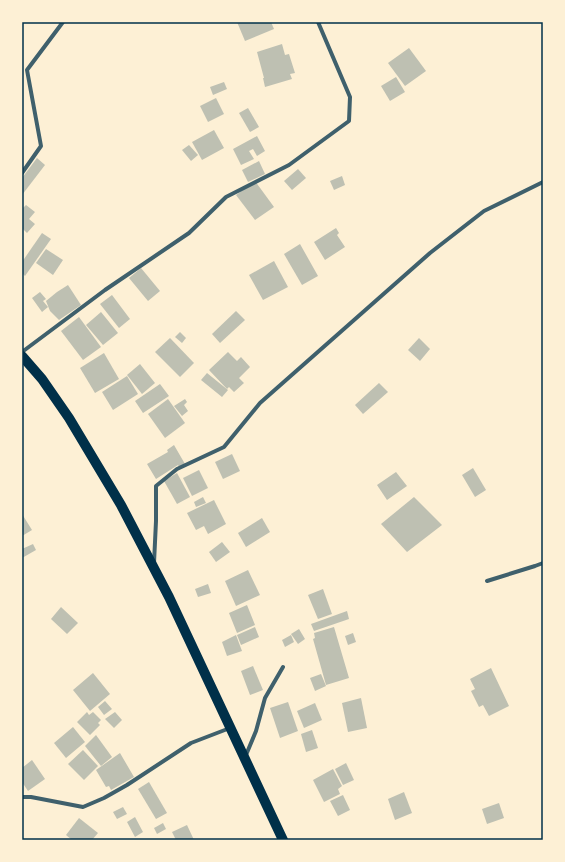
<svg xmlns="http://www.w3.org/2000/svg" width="565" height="862" font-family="'Titillium Web',sans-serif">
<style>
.building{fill:#bec0b2}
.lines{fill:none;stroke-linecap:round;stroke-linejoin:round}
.minor{stroke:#3f606c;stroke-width:4}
.trunk{stroke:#003049;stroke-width:10}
.neatline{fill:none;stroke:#003049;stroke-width:1.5}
</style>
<rect width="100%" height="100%" fill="#fdf0d5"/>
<!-- building -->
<g class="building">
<polygon points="237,22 271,22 274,29 245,41"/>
<polygon points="282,44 285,55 289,54 295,73 290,74 292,79 265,87 263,78 264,78 257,52"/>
<polygon points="409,48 426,71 405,86 388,63"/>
<polygon points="396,77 405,92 390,101 381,86"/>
<polygon points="224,82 227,89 213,95 210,87"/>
<polygon points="216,98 224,114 208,122 200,106"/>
<polygon points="248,108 259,127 250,132 239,113"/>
<polygon points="214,130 224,148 202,160 192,142"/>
<polygon points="257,136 265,151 257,156 253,149 249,151 254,159 241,165 233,149"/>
<polygon points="189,145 198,155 191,161 182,150"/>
<polygon points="37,158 45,165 22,195 22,178"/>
<polygon points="259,161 265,174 248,182 242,170"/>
<polygon points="298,169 306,178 292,190 284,181"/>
<polygon points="342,176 345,185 334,190 330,181"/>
<polygon points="255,181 274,207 255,220 236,195"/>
<polygon points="26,205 35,212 29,219 35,224 27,233 22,228 22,209"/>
<polygon points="336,228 339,233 337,235 345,247 325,260 314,242"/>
<polygon points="42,233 51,239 25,276 22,273 22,262"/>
<polygon points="300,244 318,276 302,285 284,254"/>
<polygon points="46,249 63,260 53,275 36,263"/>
<polygon points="274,261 288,287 263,300 249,275"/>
<polygon points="141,268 160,291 148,301 129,278"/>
<polygon points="68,285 81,305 59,320 50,311 46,301 57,292"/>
<polygon points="40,292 46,299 43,301 48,307 42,312 32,298"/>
<polygon points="112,295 130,319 119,328 100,304"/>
<polygon points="236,311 245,320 220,343 212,334"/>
<polygon points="101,312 118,333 103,345 86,325"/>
<polygon points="79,317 101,347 83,360 61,331"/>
<polygon points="180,332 186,338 182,343 175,337"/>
<polygon points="170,338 194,363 180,377 155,352"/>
<polygon points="419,338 430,349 420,361 408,350"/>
<polygon points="228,352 237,361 241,357 250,367 239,378 244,383 234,392 229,387 227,389 209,370"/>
<polygon points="104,353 119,379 95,393 80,368"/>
<polygon points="140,364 155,383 142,394 127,375"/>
<polygon points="207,373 228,390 222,397 201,380"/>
<polygon points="127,376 138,394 113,410 102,392"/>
<polygon points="379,383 388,392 363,414 355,405"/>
<polygon points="160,384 169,396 143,413 135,401"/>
<polygon points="168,399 185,423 165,438 148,414"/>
<polygon points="185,399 187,402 184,405 188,411 182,416 174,406"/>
<polygon points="174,445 185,464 179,467 178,465 156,479 147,464 168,452 167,450"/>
<polygon points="232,454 240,471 223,479 215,462"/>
<polygon points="473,468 486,490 475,497 462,475"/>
<polygon points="199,470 208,488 192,496 183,478"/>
<polygon points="396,472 407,486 387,500 377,485"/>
<polygon points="177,473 190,497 177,504 164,481"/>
<polygon points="203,497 206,503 196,507 194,502"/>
<polygon points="414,497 442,525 407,552 381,524"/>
<polygon points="214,500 226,524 208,534 204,526 196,530 187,513"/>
<polygon points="22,514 32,530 22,536"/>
<polygon points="262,518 270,532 246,547 238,533"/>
<polygon points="222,542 230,552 216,562 209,552"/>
<polygon points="33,544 36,550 22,558 22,549"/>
<polygon points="248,570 260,595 236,606 225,581"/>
<polygon points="208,584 211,593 198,597 195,589"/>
<polygon points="323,589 332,614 318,619 308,595"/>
<polygon points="247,605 255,625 237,633 229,613"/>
<polygon points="61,607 78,623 67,634 51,619"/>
<polygon points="347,611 349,619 314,631 311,624"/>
<polygon points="255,627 259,637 241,645 237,635"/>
<polygon points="334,627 349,678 326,685 313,639 315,638 314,633"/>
<polygon points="299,629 305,639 298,644 291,634"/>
<polygon points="353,633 356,642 348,645 345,636"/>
<polygon points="236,635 242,651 227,656 222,642"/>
<polygon points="291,635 294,642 285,647 282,640"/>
<polygon points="253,666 263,690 250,695 241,671"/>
<polygon points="491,668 509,706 489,716 483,705 479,707 471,691 475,689 470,679"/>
<polygon points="93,673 110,694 90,711 73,690"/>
<polygon points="321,674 326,686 315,691 310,678"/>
<polygon points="361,698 367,728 348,732 342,703"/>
<polygon points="105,701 112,709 104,715 98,707"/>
<polygon points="288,702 298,731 280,738 270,708"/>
<polygon points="315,703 322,720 304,728 297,711"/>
<polygon points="87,712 89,715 93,712 101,720 98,723 100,725 90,735 77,722"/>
<polygon points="115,712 122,720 114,728 105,719"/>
<polygon points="73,727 85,742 66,758 54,743"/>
<polygon points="312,730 318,748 306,752 301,734"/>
<polygon points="96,735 112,757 101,766 85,746"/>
<polygon points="83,750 98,766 84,780 68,764"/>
<polygon points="120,753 134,777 111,790 109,786 106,787 96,770"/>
<polygon points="32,760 45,779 28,791 22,782 22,768"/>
<polygon points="346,763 354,780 343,785 335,769"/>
<polygon points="333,769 342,786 338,789 340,794 324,802 313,780"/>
<polygon points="149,782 167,813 156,819 138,789"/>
<polygon points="404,792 412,813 395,820 388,799"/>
<polygon points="343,795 350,810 338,816 330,801"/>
<polygon points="499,803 504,818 487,824 482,809"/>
<polygon points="123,807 127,814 117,819 113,812"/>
<polygon points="135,817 143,832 135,837 127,822"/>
<polygon points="79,818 98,833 92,840 72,840 66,835"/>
<polygon points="163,823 166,829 157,834 154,828"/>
<polygon points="187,825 194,840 176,840 172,832"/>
</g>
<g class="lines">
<!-- minor -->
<g class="minor">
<polyline points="22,173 41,146 27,70 63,22"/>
<polyline points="22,352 105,290 189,233 226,197 289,165 349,121 350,97 318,22"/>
<polyline points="154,563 156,521 156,486 177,469 224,447 260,403 430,253 484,211 543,182"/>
<polyline points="487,581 535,566 543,563"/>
<polyline points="246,755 256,731 265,698 283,667"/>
<polyline points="22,797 31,797 83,807 104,798 127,785 191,743 230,728"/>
</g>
<!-- trunk -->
<polyline class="trunk" points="22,356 42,379 69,418 121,505 169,597 283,840"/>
</g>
<!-- border -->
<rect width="565" height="862" fill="none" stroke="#fdf0d5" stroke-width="46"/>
<rect x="23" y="23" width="519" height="816" class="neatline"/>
</svg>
